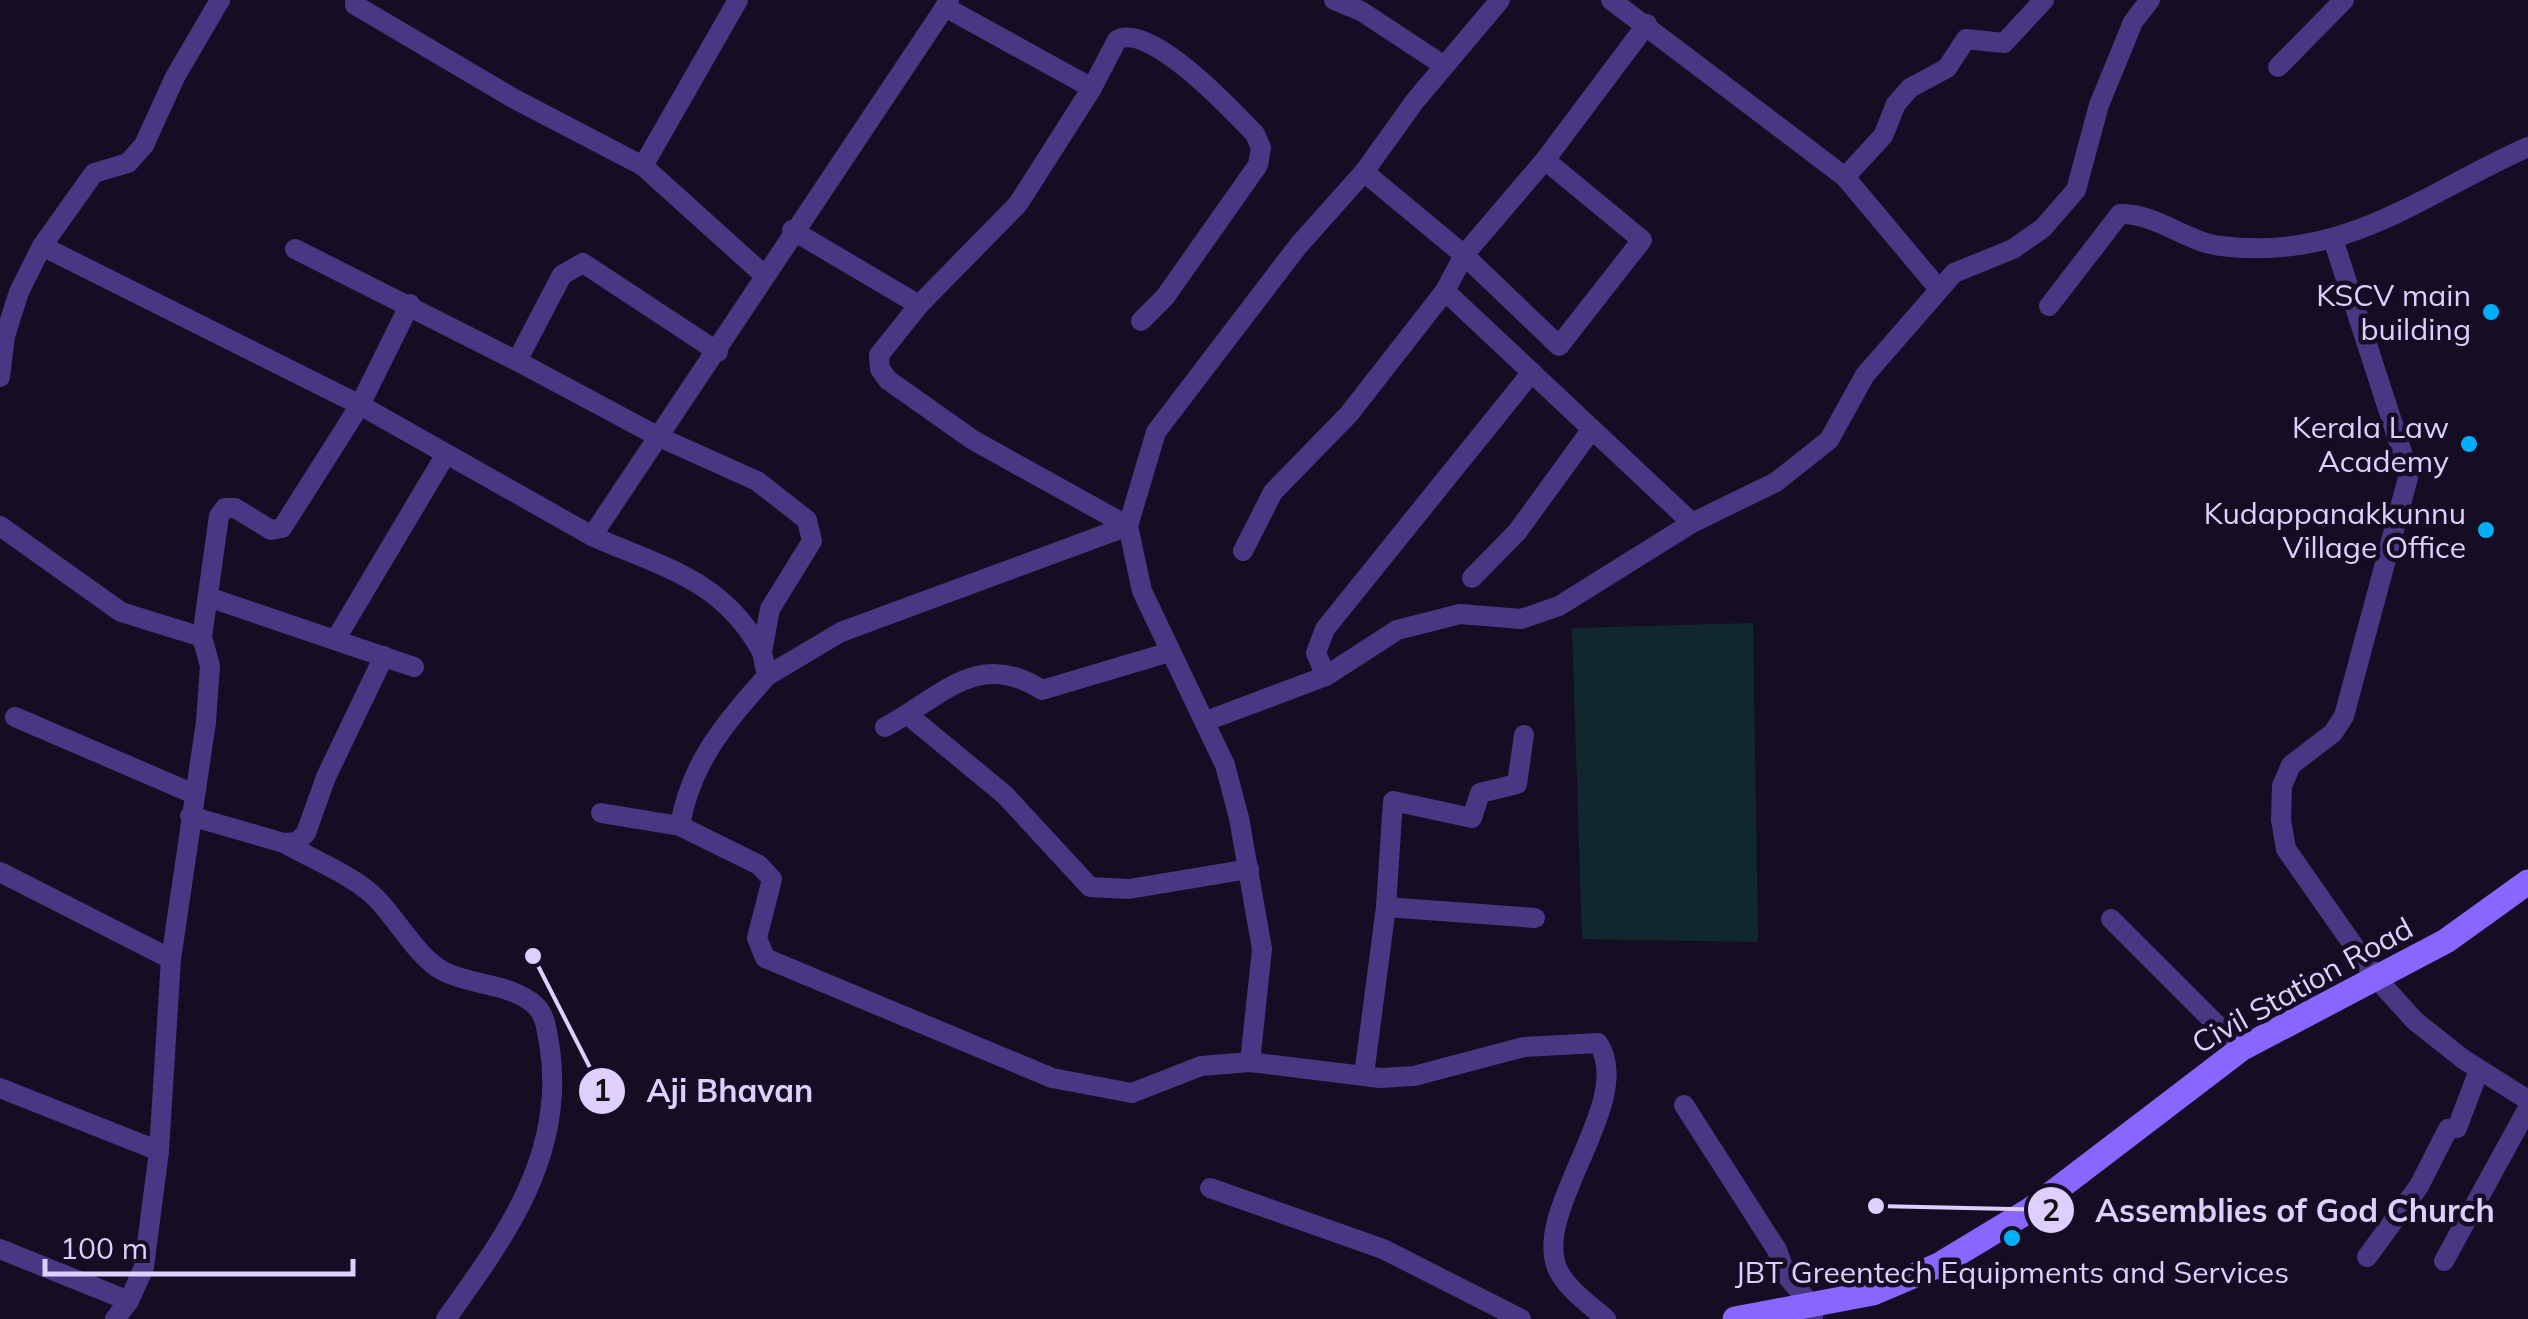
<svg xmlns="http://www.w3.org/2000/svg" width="2528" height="1319" font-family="Mulish,sans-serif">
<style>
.green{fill:#10282d}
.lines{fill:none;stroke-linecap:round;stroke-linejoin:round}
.street{stroke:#493783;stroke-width:20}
.secondary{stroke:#86f;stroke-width:25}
.poi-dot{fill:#00affa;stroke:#150d23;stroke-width:4}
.labels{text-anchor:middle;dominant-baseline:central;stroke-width:9;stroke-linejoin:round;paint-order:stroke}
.poi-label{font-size:30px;fill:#decfff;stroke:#150d23;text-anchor:end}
.street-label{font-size:30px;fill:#decfff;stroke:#150d23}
.leader{fill:none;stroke:#decfff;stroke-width:4}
.callout-dot{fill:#decfff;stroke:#150d23;stroke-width:4}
.mark-label{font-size:30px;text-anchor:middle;font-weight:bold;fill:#111}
.callout-label{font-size:32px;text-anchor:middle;font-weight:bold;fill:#decfff;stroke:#150d23;stroke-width:9;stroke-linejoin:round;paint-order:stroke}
</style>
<rect width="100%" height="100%" fill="#150d23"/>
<!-- green -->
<polygon class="green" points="1753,623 1758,942 1582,939 1572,628"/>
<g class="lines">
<!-- street -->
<g class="street">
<polyline points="355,0 355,5 511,97 643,166 764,275"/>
<path d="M949,0L945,7L1092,88L1117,40C1149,21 1232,110 1255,134L1261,148L1258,165L1165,297L1141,321"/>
<polyline points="1334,0 1361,11 1443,65"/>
<polyline points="1611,0 1845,177 1938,288"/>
<polyline points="2278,67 2344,0"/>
<polyline points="643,166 738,0"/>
<polyline points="1364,172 1464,255 1559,346 1642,240 1545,160"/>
<polyline points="1845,177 1883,136 1896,104 1910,88 1947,68 1966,39 2004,43 2044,0"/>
<polyline points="792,230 919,305 879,355 880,369 888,380 973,440 1128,526"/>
<polyline points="2333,239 2409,474 2344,716 2333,733 2291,765 2282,786 2281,820 2286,849 2377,979 2415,1021 2463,1059 2528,1100"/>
<polyline points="42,246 360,405 410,304"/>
<polyline points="295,249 517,361"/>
<polyline points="1445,291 1692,523"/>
<polyline points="919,305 1018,204 1092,88"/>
<path d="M2049,306L2120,214C2156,213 2186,242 2221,246C2346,262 2424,193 2528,147"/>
<path d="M718,352L583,263L562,275L517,361L659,437L757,481L807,520L812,541L770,609L762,652L767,676C726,722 690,763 680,826L759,865L772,879L757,938L765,958L1052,1078L1132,1093L1201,1066L1250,1062L1380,1078L1414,1076L1524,1047L1598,1043C1637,1101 1530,1211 1558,1270C1567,1289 1590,1305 1606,1319"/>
<polyline points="0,377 5,336 19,292 42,246 94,173 128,163 144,145 175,77 220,0"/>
<polyline points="0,526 121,612 202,637"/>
<path d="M592,536C664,568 722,579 762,652"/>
<polyline points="1243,551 1273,492 1349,414 1445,291 1464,255 1545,160 1647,24"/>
<polyline points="1472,578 1517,532 1592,429"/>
<polyline points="211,598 414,667"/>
<polyline points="337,637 446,454"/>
<polyline points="767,676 841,632 1128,526"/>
<polyline points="1326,676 1316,653 1325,629 1532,372"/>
<polyline points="908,715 1005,795 1090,887 1129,889 1249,869"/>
<polyline points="15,717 194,794"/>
<polyline points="1206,721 1326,676 1397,630 1460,614 1521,619 1559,606 1692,523 1776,482 1829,440 1865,375 1954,273 2013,249 2043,228 2076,190 2099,105 2133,22 2150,0"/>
<path d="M885,727C940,698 978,648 1042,690L1170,652"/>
<polyline points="601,813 680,826"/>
<polyline points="190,816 284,843 297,842 306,833 326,777 384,656"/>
<path d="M284,843C312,859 353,875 376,898C397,919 417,957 443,971C471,986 512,983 536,1006C547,1017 547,1035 550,1049C565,1156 505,1237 446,1319"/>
<polyline points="0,872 171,959"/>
<polyline points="1386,907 1535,918"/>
<polyline points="2111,919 2241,1049"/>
<polyline points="1250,1062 1262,949 1239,818 1225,765 1142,591 1128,526 1156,432 1298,246 1364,172 1415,101 1500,0"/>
<polyline points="1364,1075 1386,907 1393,801 1472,818 1480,793 1517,784 1524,735"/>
<polyline points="0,1088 159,1151"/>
<polyline points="1684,1105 1777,1250 1786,1275 1813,1307 1813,1319"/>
<polyline points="1210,1188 1383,1249 1521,1319"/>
<polyline points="0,1249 129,1301"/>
<polyline points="2367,1257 2419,1186 2448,1129 2457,1128 2479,1070"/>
<polyline points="2444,1261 2528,1108"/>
<polyline points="115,1319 129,1301 144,1267 159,1151 171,959 206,722 210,666 202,637 219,516 225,508 235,508 271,530 282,528 360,405 592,536 945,7"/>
</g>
<!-- secondary -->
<polyline class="secondary" points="1735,1319 1873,1293 1939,1265 2030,1210 2241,1049 2446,941 2528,882"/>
</g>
<!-- markers -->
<g class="poi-dot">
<circle cx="2491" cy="312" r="10"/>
<circle cx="2469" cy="444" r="10"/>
<circle cx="2486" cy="530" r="10"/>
<circle cx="2012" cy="1238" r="10"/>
</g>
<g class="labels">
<!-- poi labels -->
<g class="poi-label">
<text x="2471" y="295">KSCV main<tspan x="2471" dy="34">building</tspan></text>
<text x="2449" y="427">Kerala Law<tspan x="2449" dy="34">Academy</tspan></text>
<text x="2466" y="513">Kudappanakkunnu<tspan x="2466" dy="34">Village Office</tspan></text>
<text x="2012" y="1272" text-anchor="middle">JBT Greentech Equipments and Services</text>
</g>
<!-- street labels -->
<g class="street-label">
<text transform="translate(2302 985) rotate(-29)">Civil Station Road</text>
</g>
</g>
<!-- callouts -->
<path class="leader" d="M533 956L602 1091M1876 1206L2051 1210"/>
<g class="callout-dot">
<circle cx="533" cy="956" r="10"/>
<circle cx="1876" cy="1206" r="10"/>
<circle cx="602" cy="1091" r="25"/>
<circle cx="2051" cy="1210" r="25"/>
</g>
<g class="mark-label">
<text x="602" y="1101">1</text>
<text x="2051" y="1221">2</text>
</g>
<g class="callout-label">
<text x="730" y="1102">Aji Bhavan</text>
<text x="2295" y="1222">Assemblies of God Church</text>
</g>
<!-- scale -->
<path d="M45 1259v15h308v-15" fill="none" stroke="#decfff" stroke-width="5"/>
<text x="60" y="1259" font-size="30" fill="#decfff" stroke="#150d23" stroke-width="8" paint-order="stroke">100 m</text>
</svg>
